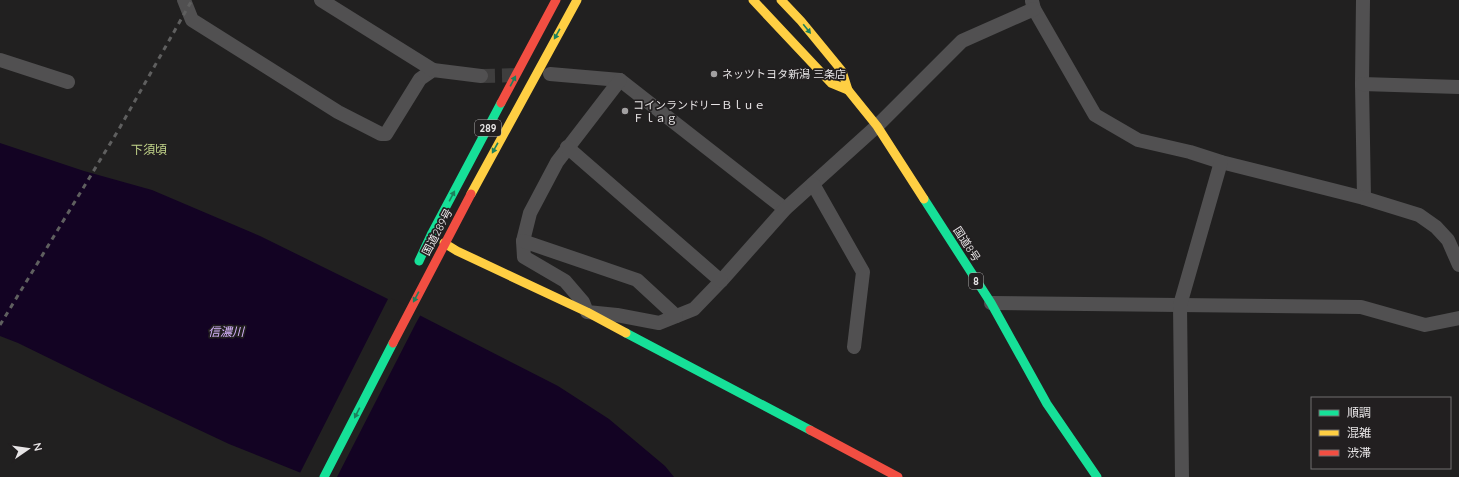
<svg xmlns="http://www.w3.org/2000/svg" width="1459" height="477" font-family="Quicksand,'Noto Sans JP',sans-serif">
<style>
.water{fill:#130323}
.pier{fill:#212020}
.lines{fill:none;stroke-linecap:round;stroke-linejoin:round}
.street-tunnel{stroke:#3f3e3e;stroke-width:14;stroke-dasharray:14 7;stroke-linecap:butt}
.street{stroke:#515051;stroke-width:14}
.fast{stroke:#16e098;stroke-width:9}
.slow{stroke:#ffcf43;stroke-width:9}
.jam{stroke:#f24e42;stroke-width:9}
.rail{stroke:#5f5f5f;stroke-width:3;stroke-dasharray:5 5;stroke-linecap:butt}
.oneway{fill:#1c805c}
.poi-dot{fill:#a2a0a1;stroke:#221f20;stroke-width:1.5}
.labels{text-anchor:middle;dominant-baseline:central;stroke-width:3.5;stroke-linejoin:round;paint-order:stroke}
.shield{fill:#221f20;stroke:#acaaab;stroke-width:1}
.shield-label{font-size:10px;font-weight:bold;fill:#e7e5e6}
.poi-label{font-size:11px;fill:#e7e5e6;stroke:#221f20;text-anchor:start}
.street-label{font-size:11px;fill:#e7e5e6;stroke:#221f20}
.neighbourhood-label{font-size:12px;fill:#c1d489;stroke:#221f20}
.water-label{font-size:12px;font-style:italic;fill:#d8b5fe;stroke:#221f20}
</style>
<rect width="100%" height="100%" fill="#212020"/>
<!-- water -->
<polygon class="water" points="0,143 84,171 152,190 260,236 384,297 558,386 609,419 665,466 674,477 311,477 229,444 110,388 18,343 0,336"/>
<!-- pier -->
<polygon class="pier" points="389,297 421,314 416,323 337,477 305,477 299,475"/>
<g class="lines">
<!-- street-tunnel -->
<polyline class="street-tunnel" points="481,76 523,75"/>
<!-- street -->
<g class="street">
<polyline points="184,0 192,20 338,112 381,134 386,134 420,79 433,70 481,76"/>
<polyline points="321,0 433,70"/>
<polyline points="1363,0 1362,84 1364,198"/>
<polyline points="1032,1 1034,9 1095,115 1138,140 1190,152 1221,162 1364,198 1419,215 1436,227 1448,240 1459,265"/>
<polyline points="0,60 68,82"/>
<polyline points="550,74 620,80 785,209"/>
<polyline points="620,80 557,162 530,213 523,241 524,257 565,281 583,302 587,312 617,315 659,323 694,309 721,281 785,209 877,126 962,41 1034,9"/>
<polyline points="1362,84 1459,87"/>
<polyline points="567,147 721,281"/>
<polyline points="813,184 863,272 854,347"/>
<polyline points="523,241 637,280 676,316"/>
<polyline points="991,303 1361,307 1425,325 1459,318"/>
<polyline points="1182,477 1180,305 1221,162"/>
</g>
<!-- fast -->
<g class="fast">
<polyline points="924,199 991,303 1047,404 1097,477"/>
<polyline points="419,261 432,233 501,103"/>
<polyline points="626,333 810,430"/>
<polyline points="324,477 393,343"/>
</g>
<!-- slow -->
<g class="slow">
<polyline points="753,0 831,83 848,90"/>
<polyline points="781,0 801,21 842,71 848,90 877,126 924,199"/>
<polyline points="471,194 577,0"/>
<polyline points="444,243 457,251 587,312 626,333"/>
</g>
<!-- jam -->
<g class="jam">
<polyline points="501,103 556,0"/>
<polyline points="393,343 471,194"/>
<polyline points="810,430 898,477"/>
</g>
<!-- rail -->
<polyline class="rail" points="0,325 119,129 192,0"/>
</g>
<!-- one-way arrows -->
<defs><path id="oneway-solid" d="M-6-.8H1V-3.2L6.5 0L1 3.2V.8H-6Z"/></defs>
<g class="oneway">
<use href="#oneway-solid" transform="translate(807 29) rotate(51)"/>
<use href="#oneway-solid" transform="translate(557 34) rotate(119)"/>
<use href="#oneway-solid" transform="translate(513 81) rotate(-62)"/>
<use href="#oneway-solid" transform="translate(495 148) rotate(119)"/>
<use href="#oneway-solid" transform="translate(452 196) rotate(-62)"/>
<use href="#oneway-solid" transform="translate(416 297) rotate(118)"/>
<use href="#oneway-solid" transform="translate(357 413) rotate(117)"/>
</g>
<!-- markers -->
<g class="poi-dot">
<circle cx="714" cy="74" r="4"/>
<circle cx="625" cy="111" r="4"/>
</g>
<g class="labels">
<!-- shield labels -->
<g class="shield">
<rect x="475" y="120" width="26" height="16" rx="3"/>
<rect x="969" y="273" width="14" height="16" rx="3"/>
</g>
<g class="shield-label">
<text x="488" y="128">289</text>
<text x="976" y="281">8</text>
</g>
<!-- poi labels -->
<g class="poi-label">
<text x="722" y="74">ネッツトヨタ新潟 三条店</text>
<text x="633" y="105">コインランドリーＢｌｕｅ<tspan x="633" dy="13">Ｆｌａｇ</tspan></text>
</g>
<!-- street labels -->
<g class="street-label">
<text transform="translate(437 232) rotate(-62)">国道289号</text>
<text transform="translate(967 244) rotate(57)">国道8号</text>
</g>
<!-- neighbourhood labels -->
<g class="neighbourhood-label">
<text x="149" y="149">下須頃</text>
</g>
<!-- water labels -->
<g class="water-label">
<text x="226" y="331">信濃川</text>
</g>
</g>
<!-- legend -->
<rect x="1311" y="397" width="140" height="72" fill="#221f20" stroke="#716e6f"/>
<rect x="1319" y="410" width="20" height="6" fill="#16e098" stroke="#716e6f"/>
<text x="1347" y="417" font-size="12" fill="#e7e5e6">順調</text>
<rect x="1319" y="430" width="20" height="6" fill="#ffcf43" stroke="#716e6f"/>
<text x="1347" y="437" font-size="12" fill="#e7e5e6">混雑</text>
<rect x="1319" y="450" width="20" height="6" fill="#f24e42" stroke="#716e6f"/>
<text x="1347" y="457" font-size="12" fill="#e7e5e6">渋滞</text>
<!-- north arrow -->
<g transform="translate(28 449) rotate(77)" stroke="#221f20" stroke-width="3" paint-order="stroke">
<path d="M0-3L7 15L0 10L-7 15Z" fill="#e7e5e6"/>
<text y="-6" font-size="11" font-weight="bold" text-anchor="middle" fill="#e7e5e6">N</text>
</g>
</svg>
